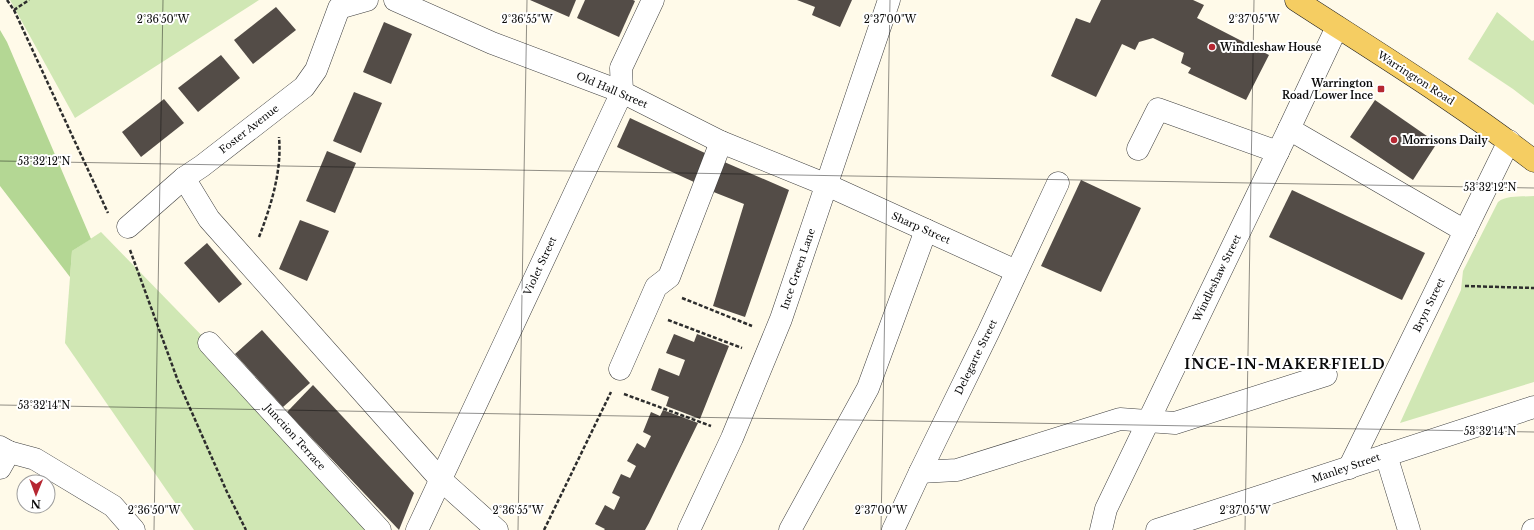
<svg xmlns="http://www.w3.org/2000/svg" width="1534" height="530" font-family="'Libre Baskerville',serif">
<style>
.green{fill:#d0e7b4}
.forest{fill:#b4d794}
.building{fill:#534c47}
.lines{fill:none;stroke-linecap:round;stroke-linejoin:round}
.minor-casing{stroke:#3e3e3e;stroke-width:23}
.major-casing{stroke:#1c1c1c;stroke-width:23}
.path{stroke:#2d2d2d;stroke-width:2.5;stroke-dasharray:4 2;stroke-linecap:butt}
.minor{stroke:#fff;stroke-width:22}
.major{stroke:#f5cd62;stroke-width:22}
.ticks{fill:none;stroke:#0b0b0b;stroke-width:1;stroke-opacity:0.45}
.poi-dot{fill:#b62732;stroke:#fff;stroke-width:1.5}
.labels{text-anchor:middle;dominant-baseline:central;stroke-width:4;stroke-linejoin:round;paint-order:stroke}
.poi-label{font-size:10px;font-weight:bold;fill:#0b0b0b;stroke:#fff;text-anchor:start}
.street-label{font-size:10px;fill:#0b0b0b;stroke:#fff}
.district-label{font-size:14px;font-weight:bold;letter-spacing:1px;fill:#0b0b0b;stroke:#fff}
.ticks-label{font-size:10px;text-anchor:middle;fill:#0b0b0b;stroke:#fff;stroke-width:4;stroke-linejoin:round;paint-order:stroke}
</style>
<rect width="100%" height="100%" fill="#fffae9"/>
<!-- green -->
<g class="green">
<polygon points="10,0 259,0 75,118"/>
<polygon points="1497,12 1532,41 1534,40 1534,105 1513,89 1468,59"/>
<path d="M1534,196V382L1400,423L1461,290L1463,271L1498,202C1507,195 1522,197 1534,196Z"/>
<polygon points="101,232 209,343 380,530 194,530 65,343 72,251"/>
</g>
<!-- forest -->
<polygon class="forest" points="0,30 7,42 91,239 72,251 70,277 0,186"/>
<!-- building -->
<g class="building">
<polygon points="530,0 576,0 569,17"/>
<polygon points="585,0 633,0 635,1 619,37 577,18"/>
<polygon points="797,0 852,0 840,27 812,15 815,7"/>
<polygon points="1101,0 1193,0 1204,5 1197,18 1269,55 1246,100 1188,73 1191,68 1181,63 1184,53 1153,38 1139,42 1135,50 1122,44 1096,97 1051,76 1076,18 1090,23"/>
<polygon points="276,7 296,30 253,64 234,40"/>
<polygon points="384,22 412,34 391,84 363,72"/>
<polygon points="221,55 240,78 198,112 178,88"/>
<polygon points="354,92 382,103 361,153 333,141"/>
<polygon points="164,99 184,123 141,157 122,132"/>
<polygon points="1375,100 1437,143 1413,180 1350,137"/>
<polygon points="630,118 707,154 694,182 617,147"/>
<polygon points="327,151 356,163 335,213 306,201"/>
<polygon points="722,161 789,190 745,317 713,306 744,204 711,191"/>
<polygon points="1081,180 1141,208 1101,292 1041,266"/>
<polygon points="1292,190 1425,253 1402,300 1269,237"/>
<polygon points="300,220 329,231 307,281 279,269"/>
<polygon points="207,243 242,284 219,303 184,263"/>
<polygon points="262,330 310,383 283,407 235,354"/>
<polygon points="674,334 694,342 697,334 729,346 700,419 666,406 669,397 651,390 659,368 679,376 685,360 666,353"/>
<polygon points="313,385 414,493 399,530 287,412"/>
<polygon points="663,410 698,423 649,523 645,530 604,530 605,529 595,524 605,505 614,510 620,497 612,493 621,474 630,478 636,466 627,461 637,443 645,448 651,436 643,432 651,412 660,416"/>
</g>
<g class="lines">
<defs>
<g id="minor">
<polyline points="395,0 492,43 622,92 721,142 827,185 1016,271"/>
<polyline points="1289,129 1465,231"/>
<polyline points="1138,149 1158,109 1278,152"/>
<polyline points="184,178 209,219 440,479 497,530"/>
<polyline points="128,227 184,178 202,166 304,87 316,70 339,8 367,0"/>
<polyline points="209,343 380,530"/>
<polyline points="620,369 656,287 669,277 721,142"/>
<polyline points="0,447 9,452 35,459 113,506 134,530"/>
<polyline points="1386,455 1409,530"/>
<polyline points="0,468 9,452"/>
<polyline points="1349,468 1509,141"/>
<polyline points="920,472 957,470 1120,419 1175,423 1326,375"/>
<polyline points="417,530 622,92 621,68 653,0"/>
<polyline points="689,530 732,438 781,319 889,0"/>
<polyline points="790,530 868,388 926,230"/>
<polyline points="893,530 920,472 988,333 1058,183"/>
<polyline points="1101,530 1106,509 1289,129 1337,27"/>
<polyline points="1157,530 1534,407"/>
<polyline points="1533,530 1534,530"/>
</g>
<path id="major" d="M1296,0C1376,52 1458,102 1534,161"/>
</defs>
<!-- minor casing -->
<use href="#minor" class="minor-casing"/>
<!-- major casing -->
<use href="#major" class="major-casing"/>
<!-- path -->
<g class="path">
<polyline points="7,0 14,10 29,0"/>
<polyline points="14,10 108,213"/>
<path d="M259,237C271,206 282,171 279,137"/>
<polyline points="130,250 178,381 227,492 246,530"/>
<polyline points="1465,286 1534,288"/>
<polyline points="682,298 752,326"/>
<polyline points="668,320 742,348"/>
<polyline points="624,394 711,426"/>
<polyline points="544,530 611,392"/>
</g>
<!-- minor -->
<use href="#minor" class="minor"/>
<!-- major -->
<use href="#major" class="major"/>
</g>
<!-- ticks -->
<path class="ticks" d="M0,161L1534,188M0,405L1534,432M154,530L163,0M518,530L527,0M881,530L890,0M1245,530L1254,0"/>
<!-- markers -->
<g class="poi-dot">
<circle cx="1212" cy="47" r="4"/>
<rect x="1377" y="85" width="8" height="8" rx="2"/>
<circle cx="1394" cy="140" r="4"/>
</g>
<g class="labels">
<!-- poi labels -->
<g class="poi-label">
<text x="1220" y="47">Windleshaw House</text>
<text x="1373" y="83" text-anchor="end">Warrington<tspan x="1373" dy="12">Road/Lower Ince</tspan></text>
<text x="1402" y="140">Morrisons Daily</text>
</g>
<!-- street labels -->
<g class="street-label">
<text transform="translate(1416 78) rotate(33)">Warrington Road</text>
<text transform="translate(612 90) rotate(23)">Old Hall Street</text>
<text transform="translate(249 129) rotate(-38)">Foster Avenue</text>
<text transform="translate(921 228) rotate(24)">Sharp Street</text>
<text transform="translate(540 266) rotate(-65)">Violet Street</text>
<text transform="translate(798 269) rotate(-71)">Ince Green Lane</text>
<text transform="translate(1217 278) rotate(-64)">Windleshaw Street</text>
<text transform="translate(1429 305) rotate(-64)">Bryn Street</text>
<text transform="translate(976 357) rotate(-64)">Delegarte Street</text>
<text transform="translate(295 437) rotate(48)">Junction Terrace</text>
<text transform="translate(1346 468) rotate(-19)">Manley Street</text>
</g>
<!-- district labels -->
<g class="district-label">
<text x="1285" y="364">INCE-IN-MAKERFIELD</text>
</g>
</g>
<g class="ticks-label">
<text x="163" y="23">2°36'50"W</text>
<text x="527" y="23">2°36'55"W</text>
<text x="890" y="23">2°37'00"W</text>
<text x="1254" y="23">2°37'05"W</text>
<text x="44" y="165">53°32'12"N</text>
<text x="1490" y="191">53°32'12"N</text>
<text x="44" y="409">53°32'14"N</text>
<text x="1490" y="435">53°32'14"N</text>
<text x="154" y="514">2°36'50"W</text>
<text x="518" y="514">2°36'55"W</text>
<text x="881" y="514">2°37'00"W</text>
<text x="1245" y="514">2°37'05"W</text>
</g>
<!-- north arrow -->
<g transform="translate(36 494) rotate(181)"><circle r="19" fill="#ffffff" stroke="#9d9d9d"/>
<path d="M0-3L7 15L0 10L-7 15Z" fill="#b62732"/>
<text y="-6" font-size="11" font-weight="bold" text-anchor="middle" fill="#0b0b0b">N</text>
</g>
</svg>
